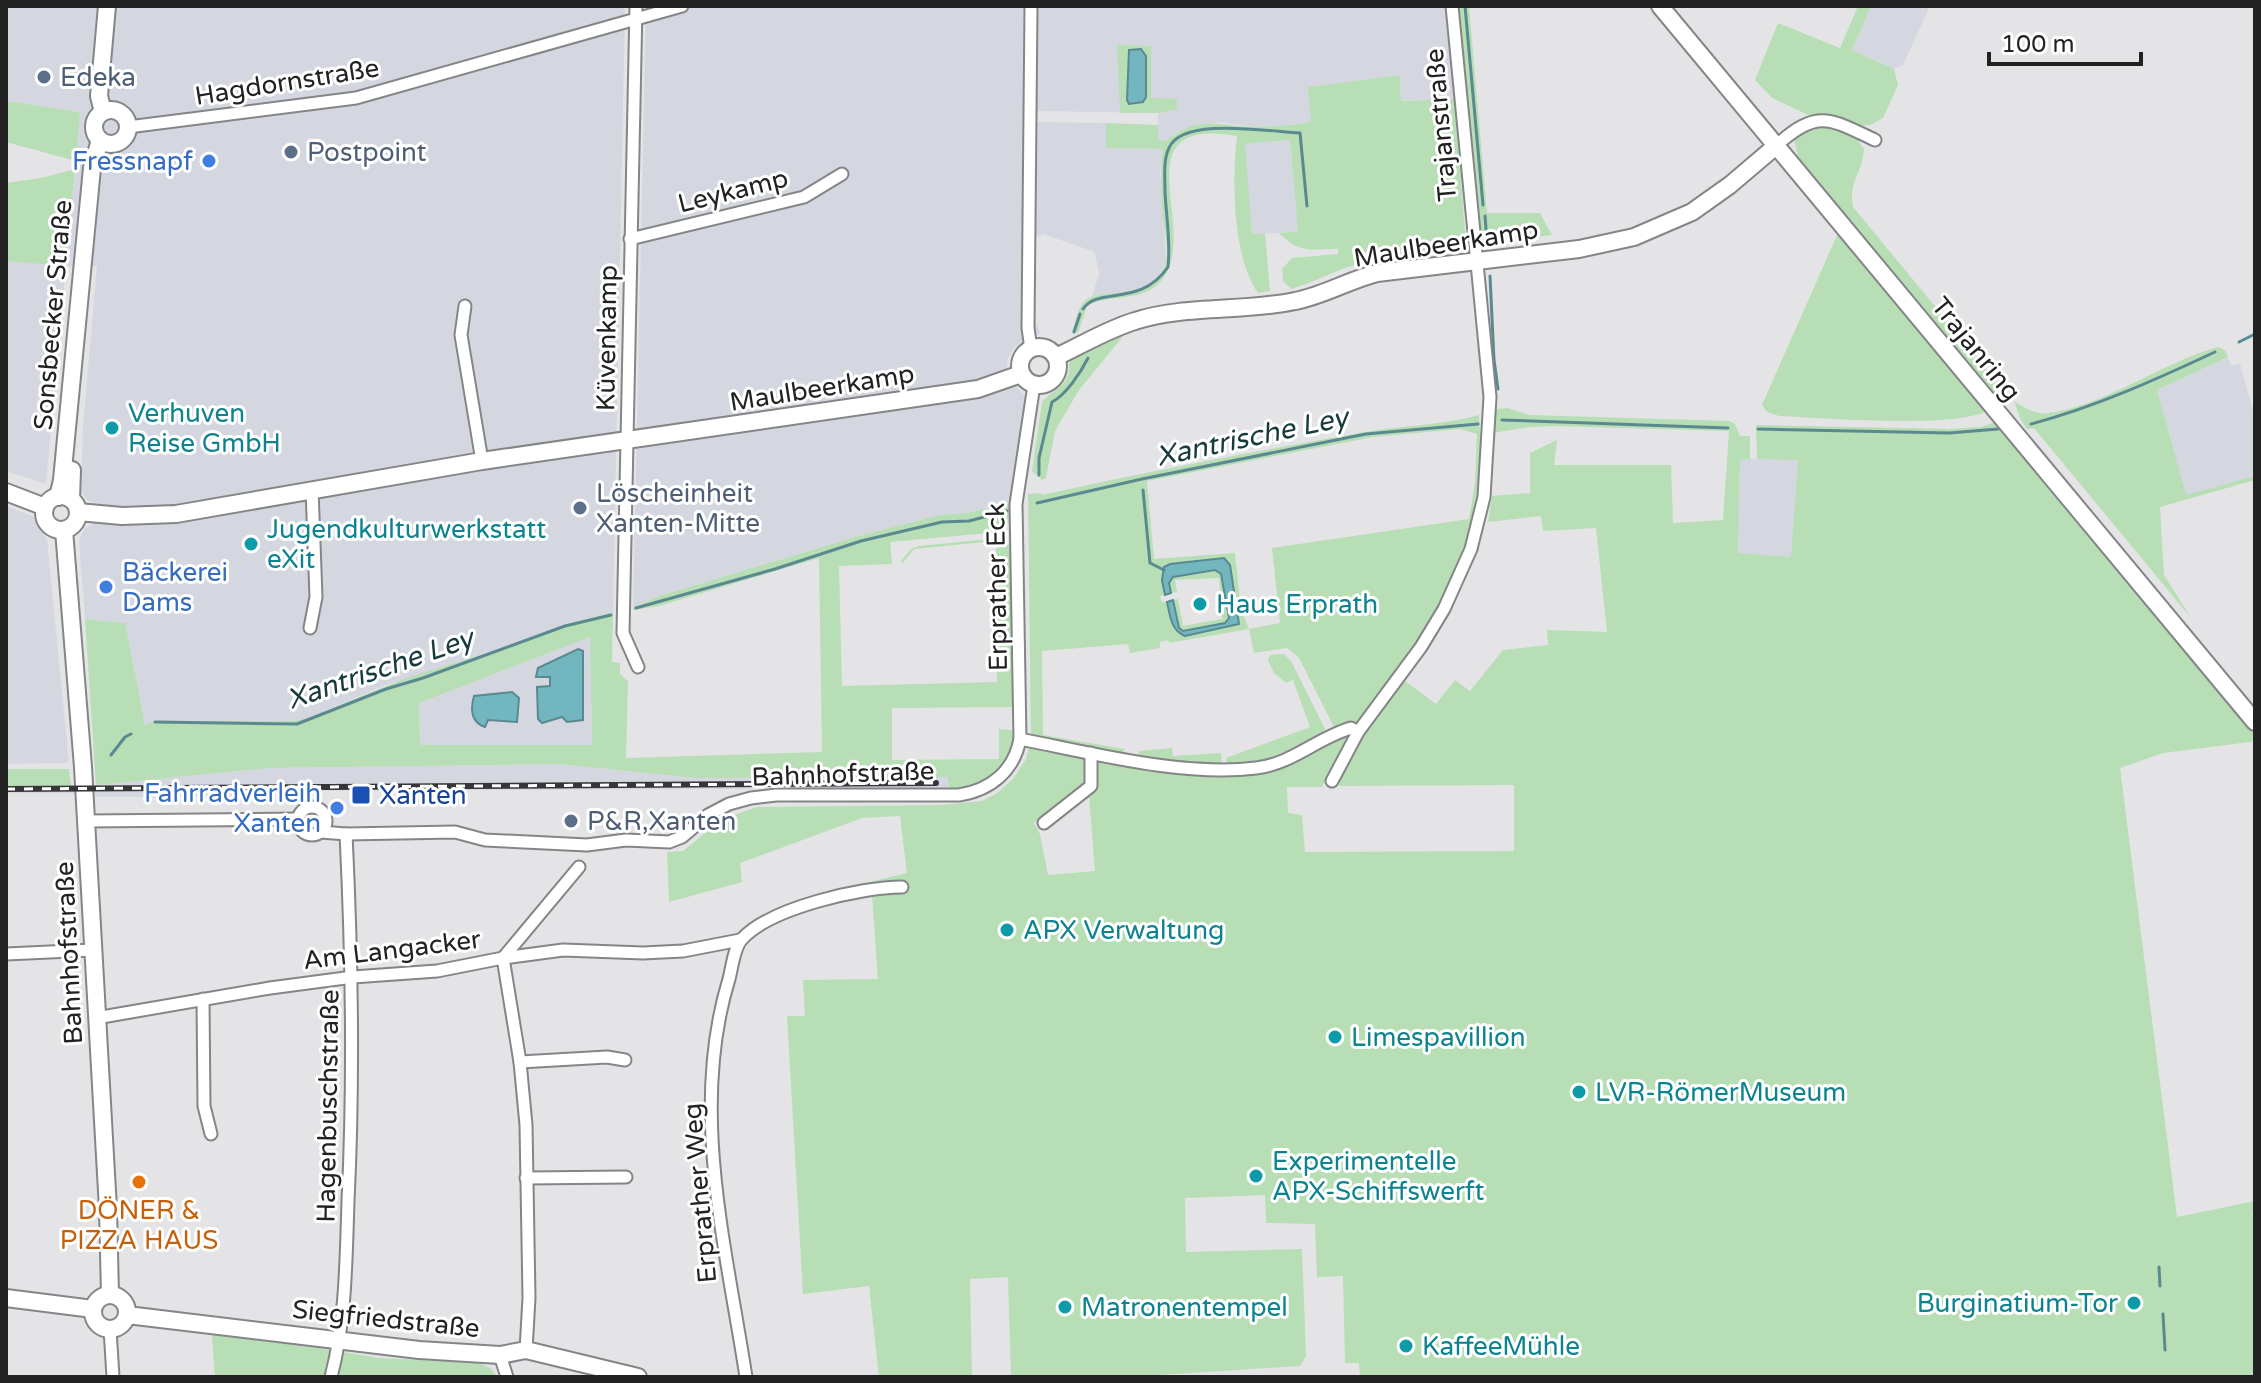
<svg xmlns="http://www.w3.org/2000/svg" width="2261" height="1383" font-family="'Varela Round',sans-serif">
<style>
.built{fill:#d5d7e0}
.green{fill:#b8deb5;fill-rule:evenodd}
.water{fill:#72b7bf;stroke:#5a8a90;stroke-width:2}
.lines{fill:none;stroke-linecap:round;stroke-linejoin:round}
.stream{stroke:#5a8a90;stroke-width:3}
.street-casing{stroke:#848587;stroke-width:15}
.secondary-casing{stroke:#848587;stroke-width:20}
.street{stroke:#fff;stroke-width:11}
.secondary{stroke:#fff;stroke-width:16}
.rail-casing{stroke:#363638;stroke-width:6}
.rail{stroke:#fff;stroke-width:3;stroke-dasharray:9;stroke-linecap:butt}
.service-dot{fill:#5c6f8a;stroke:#fff;stroke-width:3}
.shop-dot{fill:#3f7fe0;stroke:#fff;stroke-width:3}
.culture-dot{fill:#0f9aa8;stroke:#fff;stroke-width:3}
.transit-dot{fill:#1a4fb4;stroke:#fff;stroke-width:3}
.food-dot{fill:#e8710a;stroke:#fff;stroke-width:3}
.labels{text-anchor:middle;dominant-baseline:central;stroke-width:6;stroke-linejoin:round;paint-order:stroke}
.service-label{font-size:26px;fill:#4e5e75;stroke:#fff;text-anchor:start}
.street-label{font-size:26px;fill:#222223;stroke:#fff}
.shop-label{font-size:26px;fill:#366cbe;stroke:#fff;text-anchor:end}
.culture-label{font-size:26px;fill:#0d838f;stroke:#fff;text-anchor:start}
.transit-label{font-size:26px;fill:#164399;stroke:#fff;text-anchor:start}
.food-label{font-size:26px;fill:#c56008;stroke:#fff}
.water-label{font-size:28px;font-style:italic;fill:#173a3d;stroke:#fff}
</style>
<rect width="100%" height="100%" fill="#e4e4e6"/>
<!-- built -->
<g class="built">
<polygon points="6,6 625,6 613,612 564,625 497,650 385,685 311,717 295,721 250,723 154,721 145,726 125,623 85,619 79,541 84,529 97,521 99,505 87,500 81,491 83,426 97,266 66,266 46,484 6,471 6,261 66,265 80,112 6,101"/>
<polygon points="646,6 1447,6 1455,99 1401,101 1400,75 1309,87 1311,122 1259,128 1219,122 1194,126 1177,132 1166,142 1158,140 1158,113 1036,111 1036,122 1106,123 1106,148 1163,149 1160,174 1166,260 1159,278 1150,285 1119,294 1092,297 1099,274 1095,252 1043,234 1034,238 1033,317 1041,333 1023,340 1013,349 1007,360 1008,380 1026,396 1012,503 967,513 940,515 858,536 659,596 633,608"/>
<polygon points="1871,6 1930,6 1903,65 1894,69 1852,50"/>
<polygon points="1290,140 1298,231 1252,235 1244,144"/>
<polygon points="2228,357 2231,366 2240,364 2255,418 2255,476 2186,496 2157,390"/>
<polygon points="1740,459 1798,459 1792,557 1738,554"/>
<polygon points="6,506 32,516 47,540 69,762 66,763 6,764"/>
<polygon points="590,637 592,745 420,746 419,703"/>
<polygon points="559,764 694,778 949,777 948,788 245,791 239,797 97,797 71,793 6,793 6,786 96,785 269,768"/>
</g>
<!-- green -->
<g class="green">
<polygon points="1456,6 1469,6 1487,213 1540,213 1552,235 1478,245"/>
<polygon points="1858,6 1871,6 1852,50 1894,69 1898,85 1883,118 1870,125 1856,126 1825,114 1808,115 1772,98 1755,80 1778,23 1840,48"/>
<polygon points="1117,45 1151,46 1151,98 1177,99 1177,109 1158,113 1120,113"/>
<path d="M1400,75L1401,101L1455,99L1466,246L1461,251C1426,255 1389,255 1355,265C1333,271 1313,283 1291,289L1283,281L1282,269L1292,258L1338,254V249C1310,249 1300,254 1279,233L1298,231L1290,140L1245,144L1252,234H1265L1270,291L1258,293C1232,256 1232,179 1237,136C1116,115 1203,232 1161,281C1143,303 1109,293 1087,306L1078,333L1072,332C1075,324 1077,310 1083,303C1097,285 1156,305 1166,261C1169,249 1164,231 1163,218C1161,194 1160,173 1163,149L1106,148V123L1158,125V140L1166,141C1201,112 1222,128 1261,127C1277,127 1294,124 1311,122L1308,87Z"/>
<polygon points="6,101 80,112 76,161 6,142"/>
<path d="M1829,125L1855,137L1864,149C1863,172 1848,182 1853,207L2000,385L2006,395L2004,402L1998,405L1798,157L1794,138C1803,124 1814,126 1829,125Z"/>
<polygon points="75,169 66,266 6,261 6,183 41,178"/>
<path d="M1838,233L1989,410C1956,429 1823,418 1779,416L1767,412L1762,405Z"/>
<path d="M1123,331L1124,335L1079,390L1055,431L1046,478L1042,480L1032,471L1042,402C1055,388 1072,384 1069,362L1095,344Z"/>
<path d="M2218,347L2225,350L2228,357L2157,390L2186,495L2255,476V480L2160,507L2164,575L2191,618L2034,428L2027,429L2020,418L2014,401C2025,408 2035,415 2049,413C2106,405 2163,362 2218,347Z"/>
<path d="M1508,408L1529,415L1730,421L1735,424L1740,436H1750V459L1740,460L1738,553L1791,557L1798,460L1757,459L1756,425L1950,429L1981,427L1998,421L2255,735V740L2250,742L2163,753L2120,768L2177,1217L2255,1201V1212L2252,1213L2255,1224V1377H1360L1359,1363H1345L1343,1276L1317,1277L1315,1224L1266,1223L1265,1195L1185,1198L1186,1252L1302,1249L1306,1356L1300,1366L1129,1377H1011L1008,1277L970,1279L972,1377H879L869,1286L803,1294L787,1016H805L803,980L878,979L872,895L865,883L907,873L900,816L862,818L740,863L742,882L669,902L667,852L683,851L722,819L757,807L941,805L982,801L996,794L1013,779L1026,759L1030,744L1088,756V784L1034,823L1040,834L1048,875L1095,871L1089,796L1091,788H1097L1095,760L1097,758L1248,772L1347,733L1349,736L1322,787H1287L1288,813L1302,815L1305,852L1514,851V785L1339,786C1351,747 1381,713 1405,681L1436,704L1455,680L1470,691L1503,650L1548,645L1547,630L1607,632L1596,528L1543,531L1541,516L1488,522L1492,496L1530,493V453L1557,440L1554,465H1671L1673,523L1723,520L1729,431L1555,426L1529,427L1492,433V416L1497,409Z"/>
<path d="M1479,415L1480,433L1483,434C1482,452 1483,471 1481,489C1469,582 1414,649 1361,722H1345L1334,727L1299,658L1287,648L1254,653L1249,629L1169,643L1168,640L1160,642V648L1130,653L1128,644L1042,651L1043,735L1125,749L1122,755L1031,737L1028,494L1041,493L1042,495C1149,471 1257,451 1365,432C1403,425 1441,426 1479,415ZM1460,429L1477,434L1475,483L1469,519L1272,548L1280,623L1249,629L1241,610L1235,553L1154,559L1147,481L1373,437ZM1230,565L1239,623L1180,634L1171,621L1167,602H1162L1160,596L1165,595L1162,580L1164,567Z"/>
<path d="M1012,503V520L1000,532L890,542L892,564L839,566L842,686L997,682L996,541L914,549L902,564L901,561L911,549L919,546L1000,538L1013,548L1015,707L892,708V760L999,759V729L1011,730L1016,737C1000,778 993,786 949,791L948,777L694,778L559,764L269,768L96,785L85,619L125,623L145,725L154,721H295L311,717L406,678L497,650L564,625L613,612L612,662L620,663V674L628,681L626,758L822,752L819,558L659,606L633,610V608L659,596L858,536L940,515L967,513ZM590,637L592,745H420L419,703Z"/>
<polygon points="1215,570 1221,574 1229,618 1225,623 1183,631 1179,628 1173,600 1178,599 1183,626 1222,619 1219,578 1175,580 1177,592 1171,593 1169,583 1173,577"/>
<path d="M1284,654L1291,661L1327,733C1291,753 1270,767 1227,763L1226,758L1310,727L1293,680L1286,683L1274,673L1268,660L1270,655Z"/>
<polygon points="1172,748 1173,756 1221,753 1222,763 1138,759 1139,751"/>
<polygon points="6,769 69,769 71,786 6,786"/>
<polygon points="212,1335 276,1341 379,1358 479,1363 490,1368 498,1377 215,1377"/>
</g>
<!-- water -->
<g class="water">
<polygon points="1141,49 1146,56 1146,97 1143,102 1129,104 1127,100 1129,50"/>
<path d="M1224,558L1230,565L1239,624L1185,636C1171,631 1170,615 1167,602L1173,600L1179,628L1183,631L1225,623L1229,618L1221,574L1215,570L1173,577L1169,583L1171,593L1165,595L1162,580L1164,567L1170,564Z"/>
<polygon points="578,649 583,651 583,720 567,722 562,717 542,723 538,719 537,687 550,686 550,677 536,677 538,668"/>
<path d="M512,692L519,698L517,722L488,720L485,727C471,722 470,710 474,696Z"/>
</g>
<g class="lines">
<!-- stream -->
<g class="stream">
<polyline points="1465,6 1483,205"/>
<polyline points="1485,216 1487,241"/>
<polyline points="1490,276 1494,360 1498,389"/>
<path d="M1083,309C1098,286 1140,308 1168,267C1171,242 1166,216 1165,191C1165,178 1163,160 1169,148C1182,116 1271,132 1300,133L1307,206"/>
<polyline points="1074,332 1080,314"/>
<polyline points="2239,342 2255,334"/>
<polyline points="1502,420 1728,428"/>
<path d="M2031,424C2095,407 2155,380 2215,352"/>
<polyline points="1758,429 1949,433 1998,429"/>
<path d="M1039,475V458L1052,402C1066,395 1081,372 1088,358"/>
<polyline points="1143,490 1150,563 1164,570"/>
<polyline points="1037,503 1142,479 1366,434 1478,424"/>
<polyline points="636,608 775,569 861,541 942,522 969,521 1007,511"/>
<polyline points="155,722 297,724 386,689 423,678 565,626 611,615"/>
<polyline points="111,755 125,737 131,734"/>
<polyline points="2159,1267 2160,1286"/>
<polyline points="2163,1314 2165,1350"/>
</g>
<defs>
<g id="street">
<polyline points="636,6 623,633 638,667"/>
<polyline points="128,127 356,98 682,6"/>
<path d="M1777,145C1818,108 1830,119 1875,140"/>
<polyline points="630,239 804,197 842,174"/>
<polyline points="465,306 461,335 482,461"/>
<polyline points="1031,349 1028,328 1031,6"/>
<polyline points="310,628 316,597 312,489"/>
<path d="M1020,739C1092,753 1183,777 1256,768C1292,764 1317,738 1351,728L1358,732"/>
<polyline points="1332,781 1358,732 1421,647 1444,609 1471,549 1484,497 1490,397 1452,6"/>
<circle cx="312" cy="821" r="14"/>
<polyline points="86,821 298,819"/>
<polyline points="1044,823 1091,786 1091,753"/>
<path d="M321,832L346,834L455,832L485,840L587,845L626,840L669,842L682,837L708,815L729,804L751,798L776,795H959C991,790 1014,771 1020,739L1016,504L1034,385"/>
<polyline points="6,954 93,950"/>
<polyline points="503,958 520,1062 526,1125 529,1298 526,1350"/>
<polyline points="503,958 579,867"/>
<polyline points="203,999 204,1106 211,1134"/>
<polyline points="96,1018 270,988 353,977 437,971 503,958 563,950 643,953 683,951 740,940"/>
<polyline points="520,1062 607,1057 625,1060"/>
<polyline points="526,1178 626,1177"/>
<polyline points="110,1329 113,1377"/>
<polyline points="500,1355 507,1377"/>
<path d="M331,1377C346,1320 346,1260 348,1201C354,1079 352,957 346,834"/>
<path d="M746,1377C726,1246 689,1109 729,979C732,968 734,947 742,939C770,908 861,887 902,887"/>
</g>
<g id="secondary">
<polyline points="1660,6 2255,722"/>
<circle cx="111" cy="127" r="17"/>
<polyline points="103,112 99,96 107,6"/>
<circle cx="1039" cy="366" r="19"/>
<path d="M1056,357C1082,345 1108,329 1135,321C1184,305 1244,312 1295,301C1323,296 1349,280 1377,273L1579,249L1634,237L1692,212L1730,185L1777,145"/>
<polyline points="6,492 45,507"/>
<circle cx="61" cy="513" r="17"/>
<polyline points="58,497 62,480 92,168 100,140"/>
<polyline points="71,499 72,470"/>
<polyline points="78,512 122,516 176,514 482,461 978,389 1021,374"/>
<polyline points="64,530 83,767 108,1209 110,1295"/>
<circle cx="110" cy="1312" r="17"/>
<polyline points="6,1298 93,1309"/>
<polyline points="127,1315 419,1350 500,1355 526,1350 638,1377"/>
</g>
</defs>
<!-- street casing -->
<use href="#street" class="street-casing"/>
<!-- secondary casing -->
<use href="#secondary" class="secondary-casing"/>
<!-- street -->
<use href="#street" class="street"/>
<!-- secondary -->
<use href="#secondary" class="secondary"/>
<defs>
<polyline id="rail" points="6,789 936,783"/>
</defs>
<!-- rail casing -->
<use href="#rail" class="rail-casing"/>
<!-- rail -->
<use href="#rail" class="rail"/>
</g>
<!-- markers -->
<g class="service-dot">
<circle cx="44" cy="77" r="8"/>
<circle cx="291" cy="152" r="8"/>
<circle cx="580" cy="508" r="8"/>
<circle cx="571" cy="821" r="8"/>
</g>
<g class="shop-dot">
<circle cx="209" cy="161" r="8"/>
<circle cx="106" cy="587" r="8"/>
<circle cx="337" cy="808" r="8"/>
</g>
<g class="culture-dot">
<circle cx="112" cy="428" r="8"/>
<circle cx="251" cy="544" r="8"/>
<circle cx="1200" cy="604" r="8"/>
<circle cx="1007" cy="930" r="8"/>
<circle cx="1335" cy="1037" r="8"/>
<circle cx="1579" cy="1092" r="8"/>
<circle cx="1256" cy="1176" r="8"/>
<circle cx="2134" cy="1303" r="8"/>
<circle cx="1065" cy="1307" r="8"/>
<circle cx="1406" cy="1346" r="8"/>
</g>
<rect class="transit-dot" x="351" y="785" width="20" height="20" rx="4"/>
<circle class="food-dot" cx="139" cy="1182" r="8"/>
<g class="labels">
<!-- service labels -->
<g class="service-label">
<text x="60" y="77">Edeka</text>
<text x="307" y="152">Postpoint</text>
<text x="596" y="493">Löscheinheit<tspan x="596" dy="30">Xanten-Mitte</tspan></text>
<text x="587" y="821">P&amp;R,Xanten</text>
</g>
<!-- street labels -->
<g class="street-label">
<text transform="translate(287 82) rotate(-9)">Hagdornstraße</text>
<text transform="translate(1441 125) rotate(-95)">Trajanstraße</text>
<text transform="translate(733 191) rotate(-14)">Leykamp</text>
<text transform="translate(1446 244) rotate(-9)">Maulbeerkamp</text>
<text transform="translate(53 315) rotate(-85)">Sonsbecker Straße</text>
<text transform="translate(607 338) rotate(-89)">Küvenkamp</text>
<text transform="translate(1976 349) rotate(51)">Trajanring</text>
<text transform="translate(822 388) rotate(-9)">Maulbeerkamp</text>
<text transform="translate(997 587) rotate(-91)">Erprather Eck</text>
<text transform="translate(843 774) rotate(-2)">Bahnhofstraße</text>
<text transform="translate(392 950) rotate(-7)">Am Langacker</text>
<text transform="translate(69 953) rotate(-93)">Bahnhofstraße</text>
<text transform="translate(328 1106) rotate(-89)">Hagenbuschstraße</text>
<text transform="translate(700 1193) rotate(-95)">Erprather Weg</text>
<text transform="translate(386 1319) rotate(6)">Siegfriedstraße</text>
</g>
<!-- shop labels -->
<g class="shop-label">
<text x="193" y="161">Fressnapf</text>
<text x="122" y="572" text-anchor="start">Bäckerei<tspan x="122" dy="30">Dams</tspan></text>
<text x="321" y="793">Fahrradverleih<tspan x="321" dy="30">Xanten</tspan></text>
</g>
<!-- culture labels -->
<g class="culture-label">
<text x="128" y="413">Verhuven<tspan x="128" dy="30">Reise GmbH</tspan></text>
<text x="267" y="529">Jugendkulturwerkstatt<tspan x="267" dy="30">eXit</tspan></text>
<text x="1216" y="604">Haus Erprath</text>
<text x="1023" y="930">APX Verwaltung</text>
<text x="1351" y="1037">Limespavillion</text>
<text x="1595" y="1092">LVR-RömerMuseum</text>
<text x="1272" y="1161">Experimentelle<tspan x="1272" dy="30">APX-Schiffswerft</tspan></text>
<text x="2118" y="1303" text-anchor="end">Burginatium-Tor</text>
<text x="1081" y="1307">Matronentempel</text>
<text x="1422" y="1346">KaffeeMühle</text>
</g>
<!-- transit labels -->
<g class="transit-label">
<text x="379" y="795">Xanten</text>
</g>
<!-- food labels -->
<g class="food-label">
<text x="139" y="1210">DÖNER &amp;<tspan x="139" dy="30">PIZZA HAUS</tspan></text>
</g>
<!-- water labels -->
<g class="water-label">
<text transform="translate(1252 437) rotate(-12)">Xantrische Ley</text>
<text transform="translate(380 669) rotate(-19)">Xantrische Ley</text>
</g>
</g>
<!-- border -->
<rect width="2261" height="1383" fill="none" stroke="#222223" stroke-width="16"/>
<!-- scale -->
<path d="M1989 52v12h152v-12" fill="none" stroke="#222223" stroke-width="4"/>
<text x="2001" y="52" font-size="24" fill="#222223" stroke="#ffffff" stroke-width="6" paint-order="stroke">100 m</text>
</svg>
